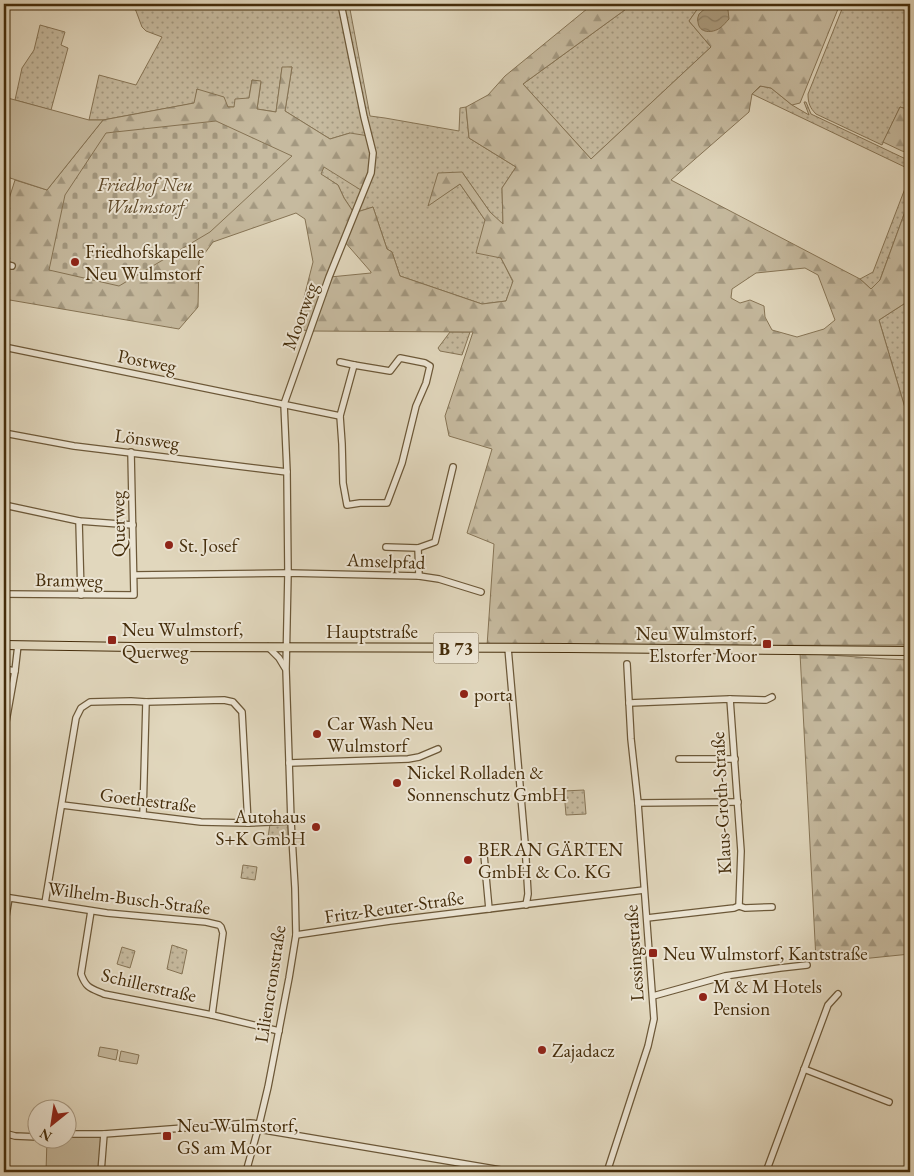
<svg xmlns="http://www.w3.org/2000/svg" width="914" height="1176" font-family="'EB Garamond',serif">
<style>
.grass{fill:url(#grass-dots);stroke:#867455}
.forest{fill:url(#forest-firs);stroke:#867455;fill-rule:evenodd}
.cemetery{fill:url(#cemetery-stones);stroke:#867455}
.garden{fill:#c6ba9f;stroke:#867455}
.water{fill:url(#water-waves);stroke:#837051}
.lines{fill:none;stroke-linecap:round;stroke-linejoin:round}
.minor-casing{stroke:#6c5838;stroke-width:8}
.major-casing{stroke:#452d0b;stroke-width:10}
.minor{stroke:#ece5d4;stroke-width:5.5}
.major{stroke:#e1d7bd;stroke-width:8}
.poi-dot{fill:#8f2418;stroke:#ece5d4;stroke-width:2}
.labels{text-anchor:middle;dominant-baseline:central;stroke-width:4;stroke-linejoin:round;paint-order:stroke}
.shield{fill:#ece5d4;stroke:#776447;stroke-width:1}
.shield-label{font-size:18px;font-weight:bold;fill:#452d0b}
.park-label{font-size:19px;font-style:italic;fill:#5f4929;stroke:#ece5d4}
.poi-label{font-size:19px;fill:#452d0b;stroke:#ece5d4;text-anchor:start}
.street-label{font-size:19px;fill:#452d0b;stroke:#ece5d4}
</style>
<defs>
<pattern id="grass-dots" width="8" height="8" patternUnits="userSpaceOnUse" patternTransform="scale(1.25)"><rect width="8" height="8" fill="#c6ba9f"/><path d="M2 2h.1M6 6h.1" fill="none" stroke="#a39880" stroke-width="1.8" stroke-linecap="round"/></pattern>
<pattern id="forest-firs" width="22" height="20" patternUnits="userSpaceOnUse" patternTransform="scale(1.25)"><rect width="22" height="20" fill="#c6ba9f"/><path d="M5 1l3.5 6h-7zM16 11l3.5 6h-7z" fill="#a39880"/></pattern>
<pattern id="cemetery-stones" width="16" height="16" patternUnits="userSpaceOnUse" patternTransform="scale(1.25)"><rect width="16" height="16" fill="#c6ba9f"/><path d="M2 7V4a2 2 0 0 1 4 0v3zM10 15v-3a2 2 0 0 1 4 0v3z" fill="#a39880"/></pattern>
<pattern id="water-waves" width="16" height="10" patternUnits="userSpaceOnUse" patternTransform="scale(1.25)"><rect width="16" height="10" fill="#ac9d80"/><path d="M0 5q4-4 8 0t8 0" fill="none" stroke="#8e8067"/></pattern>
</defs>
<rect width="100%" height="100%" fill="#e1d7bd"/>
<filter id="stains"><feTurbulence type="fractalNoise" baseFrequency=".004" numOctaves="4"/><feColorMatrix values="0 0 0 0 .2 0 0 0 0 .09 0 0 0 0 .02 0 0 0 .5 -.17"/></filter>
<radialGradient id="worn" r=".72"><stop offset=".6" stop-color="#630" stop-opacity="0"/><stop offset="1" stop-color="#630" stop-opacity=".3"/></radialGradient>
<!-- grass -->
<g class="grass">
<polygon points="132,4 349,4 370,116 385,118 459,131 460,108 466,107 469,138 516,167 502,188 503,225 490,212 462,172 428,205 460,184 485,220 501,258 513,282 506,301 482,304 400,276 392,252 387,249 373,207 354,213 344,198 338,185 320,174 323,167 350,133 330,139 285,111 292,67 282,68 276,112 257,109 261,82 252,80 249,98 235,107 228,107 197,89 195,103 103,120 89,120 99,75 136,85 162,37 146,31 142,27 136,11"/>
<polygon points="633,4 701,4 689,21 711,47 591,159 523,84"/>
<path d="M844,4H910V110L900,107L882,145L816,114C810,108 808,103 808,94Z"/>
<polygon points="40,25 65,32 61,45 68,48 51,110 15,100 22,68 34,50"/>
<polygon points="761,86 771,88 792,105 809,115 804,102 806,102 811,114 910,161 910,198 880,280 871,289 860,279 873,272 909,178 909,169 752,94"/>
<polygon points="910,300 910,425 879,320"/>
<polygon points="450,332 470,332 462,355 440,351 438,348"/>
<polygon points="584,790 586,814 566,815 564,791"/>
<polygon points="270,824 288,824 288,844 267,844"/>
<polygon points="243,865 257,867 255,880 241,878"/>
<polygon points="172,945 187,950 182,974 167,969"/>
<polygon points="122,947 135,951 130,968 117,964"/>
</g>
<!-- forest -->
<g class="forest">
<path d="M593,4H633L523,84L591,159L711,47L689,21L701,4H840L800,103L792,105L771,88L760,86L752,94L749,112L671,180L860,279L871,289L880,280L910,198V300L879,320L910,425V645L487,646L494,544L467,533L492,449L449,436L445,416L473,332L310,331L296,329L313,262L305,219L296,213L213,242L199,261L198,307L179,329L4,299V202H8L15,180L47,190L103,120L194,103L197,89L224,97L228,107H234L235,99L249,98L252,80L261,81L257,109L276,112L282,67H292L285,111L330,139L350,133L369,136L373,153L364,192L324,167L321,174L338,185L344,198L354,213L373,207L387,249L392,252L400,276L482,304L506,301L513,281L501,258L476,253L485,220L460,184L428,206L438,173L462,172L490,212L503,224L502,188L516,167L469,138L466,107L488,95L505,76ZM344,241L371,272V273L330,277ZM805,268L818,275L835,320L824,329L797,337L772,330L765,317L764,306L750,300L740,303L731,298L732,289L756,273Z"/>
<polygon points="900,107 910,110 910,153 902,151 883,142"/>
<polygon points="800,653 887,659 910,660 910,954 861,959 816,960"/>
</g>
<!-- cemetery -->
<polygon class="cemetery" points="216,121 292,156 210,232 119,286 49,270 65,195 106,133"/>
<!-- garden -->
<g class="garden">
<polygon points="4,97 89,120 103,120 47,190 4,176"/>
<polygon points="100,1047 118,1050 116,1060 98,1056"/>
<polygon points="121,1051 139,1055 137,1064 119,1061"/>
<polygon points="68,1134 104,1134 101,1172 46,1172 47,1139 68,1138"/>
</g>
<!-- water -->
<path class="water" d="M709,5L721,6L728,10L729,19C726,22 724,25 720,28C713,33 699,34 698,22C697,19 698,17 699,14Z"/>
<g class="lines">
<defs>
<g id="minor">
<polyline points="4,264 12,266"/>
<polyline points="4,347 340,416"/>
<polygon points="400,358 425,363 430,366 426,383 416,406 402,463 387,503 360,503 347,505 343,483 342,444 340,416 354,365 390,371"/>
<polyline points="340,362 354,365"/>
<polyline points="4,433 74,446 287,472"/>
<polyline points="4,505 79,521 133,525"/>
<polyline points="79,521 81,595"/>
<polyline points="386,547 418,548"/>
<polyline points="134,575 288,573 419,576 439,579 481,592"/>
<polyline points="419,576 418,548 435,542 453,467"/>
<polyline points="4,594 134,595 131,452"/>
<polyline points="268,647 279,658 285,668"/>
<polyline points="508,648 525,843 528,894 526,905"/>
<polyline points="4,669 15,671"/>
<polyline points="730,699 741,851 739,906"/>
<polyline points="629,703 730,699 766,700 772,697"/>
<polyline points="4,733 15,671 18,645"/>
<polyline points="679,759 735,759"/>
<polyline points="289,763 408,759 419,757 438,749"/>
<polyline points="638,803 738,802"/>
<polyline points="62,805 201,822 248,823 291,821"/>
<polyline points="143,815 146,702"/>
<polyline points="484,855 489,909"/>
<polyline points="4,897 107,913 206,922 219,925 221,927 223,933 212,1015"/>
<polyline points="45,903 76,718 81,708 90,702 131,701 146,702 224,700 233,702 242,712 248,823"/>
<path d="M91,911L81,974C86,988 90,988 104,994L212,1015L279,1031"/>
<polyline points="647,918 734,908 739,906 745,908 772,907"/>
<polyline points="4,928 9,898"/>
<polyline points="296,935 390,921 644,890"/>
<polyline points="653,996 725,976 780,968 807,965"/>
<polyline points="804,1069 889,1102"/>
<polyline points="258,1129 513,1172"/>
<polyline points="4,1133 15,1136 38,1137"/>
<polyline points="68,1134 104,1134 250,1123 260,1124"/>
<polyline points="101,1172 104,1134"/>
<polyline points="246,1172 258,1129 268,1087 289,978 296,935 295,888 291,821 286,669 288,573 287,472 284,404 329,277 371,173 373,153 364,117 341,4"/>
<polyline points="607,1172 648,1046 654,1019 638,803 631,739 627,664"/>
<polyline points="766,1172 828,1005 838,994"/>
</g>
<polyline id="major" points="4,645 135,647 569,648 910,651"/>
</defs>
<!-- minor casing -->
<use href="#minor" class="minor-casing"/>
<!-- major casing -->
<use href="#major" class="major-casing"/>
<!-- minor -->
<use href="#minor" class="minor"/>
<!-- major -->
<use href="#major" class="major"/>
</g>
<!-- markers -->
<g class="poi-dot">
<circle cx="75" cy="262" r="5"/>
<circle cx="169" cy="545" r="5"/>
<rect x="107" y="635" width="10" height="10" rx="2.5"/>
<rect x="762" y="639" width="10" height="10" rx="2.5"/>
<circle cx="464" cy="694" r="5"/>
<circle cx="317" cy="734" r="5"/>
<circle cx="397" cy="783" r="5"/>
<circle cx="316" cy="827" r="5"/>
<circle cx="468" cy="860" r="5"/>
<rect x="648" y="948" width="10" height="10" rx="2.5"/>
<circle cx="703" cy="997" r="5"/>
<circle cx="542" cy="1050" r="5"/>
<rect x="162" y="1131" width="10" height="10" rx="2.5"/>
</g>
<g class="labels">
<!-- shield labels -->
<rect class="shield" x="433.5" y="632.5" width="45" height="31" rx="4"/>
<g class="shield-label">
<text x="456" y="648">B 73</text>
</g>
<!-- park labels -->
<g class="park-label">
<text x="145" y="184">Friedhof Neu<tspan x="145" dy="22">Wulmstorf</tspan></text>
</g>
<!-- poi labels -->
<g class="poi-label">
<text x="85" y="251">Friedhofskapelle<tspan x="85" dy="22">Neu Wulmstorf</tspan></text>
<text x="179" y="545">St. Josef</text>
<text x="122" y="629">Neu Wulmstorf,<tspan x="122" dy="22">Querweg</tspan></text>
<text x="757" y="633" text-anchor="end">Neu Wulmstorf,<tspan x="757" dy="22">Elstorfer Moor</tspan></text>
<text x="474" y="694">porta</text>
<text x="327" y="723">Car Wash Neu<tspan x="327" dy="22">Wulmstorf</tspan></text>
<text x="407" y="772">Nickel Rolladen &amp;<tspan x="407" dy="22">Sonnenschutz GmbH</tspan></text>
<text x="306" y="816" text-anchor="end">Autohaus<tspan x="306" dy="22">S+K GmbH</tspan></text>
<text x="478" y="849">BERAN GÄRTEN<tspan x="478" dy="22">GmbH &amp; Co. KG</tspan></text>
<text x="663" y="953">Neu Wulmstorf, Kantstraße</text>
<text x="713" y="986">M &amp; M Hotels<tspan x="713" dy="22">Pension</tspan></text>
<text x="552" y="1050">Zajadacz</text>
<text x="177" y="1125">Neu Wulmstorf,<tspan x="177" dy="22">GS am Moor</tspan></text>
</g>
<!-- street labels -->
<g class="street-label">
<text transform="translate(300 316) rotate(-70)">Moorweg</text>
<text transform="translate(147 361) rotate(11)">Postweg</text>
<text transform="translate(147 439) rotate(7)">Lönsweg</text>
<text transform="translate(118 524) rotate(-91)">Querweg</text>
<text transform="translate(386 561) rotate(2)">Amselpfad</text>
<text transform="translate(69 580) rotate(1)">Bramweg</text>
<text x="372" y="631">Hauptstraße</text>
<text transform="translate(148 800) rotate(7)">Goethestraße</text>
<text transform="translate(721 803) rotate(-93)">Klaus-Groth-Straße</text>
<text transform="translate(129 898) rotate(7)">Wilhelm-Busch-Straße</text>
<text transform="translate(394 907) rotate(-8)">Fritz-Reuter-Straße</text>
<text transform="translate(634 953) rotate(-94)">Lessingstraße</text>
<text transform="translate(270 984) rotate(-81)">Liliencronstraße</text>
<text transform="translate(149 985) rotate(13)">Schillerstraße</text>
</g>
</g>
<!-- margin -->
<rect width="914" height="1176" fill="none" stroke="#e1d7bd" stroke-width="20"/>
<rect x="5" y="5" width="904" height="1166" fill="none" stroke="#452d0b" stroke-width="2.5"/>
<rect x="10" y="10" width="894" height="1156" fill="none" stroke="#452d0b"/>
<!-- north arrow -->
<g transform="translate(52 1124) rotate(210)"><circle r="24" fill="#ece5d4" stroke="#a99b84"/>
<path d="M0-4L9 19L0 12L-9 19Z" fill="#8f2418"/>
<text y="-8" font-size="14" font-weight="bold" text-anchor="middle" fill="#452d0b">N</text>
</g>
<rect width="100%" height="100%" filter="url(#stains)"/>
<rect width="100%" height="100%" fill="url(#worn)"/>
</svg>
